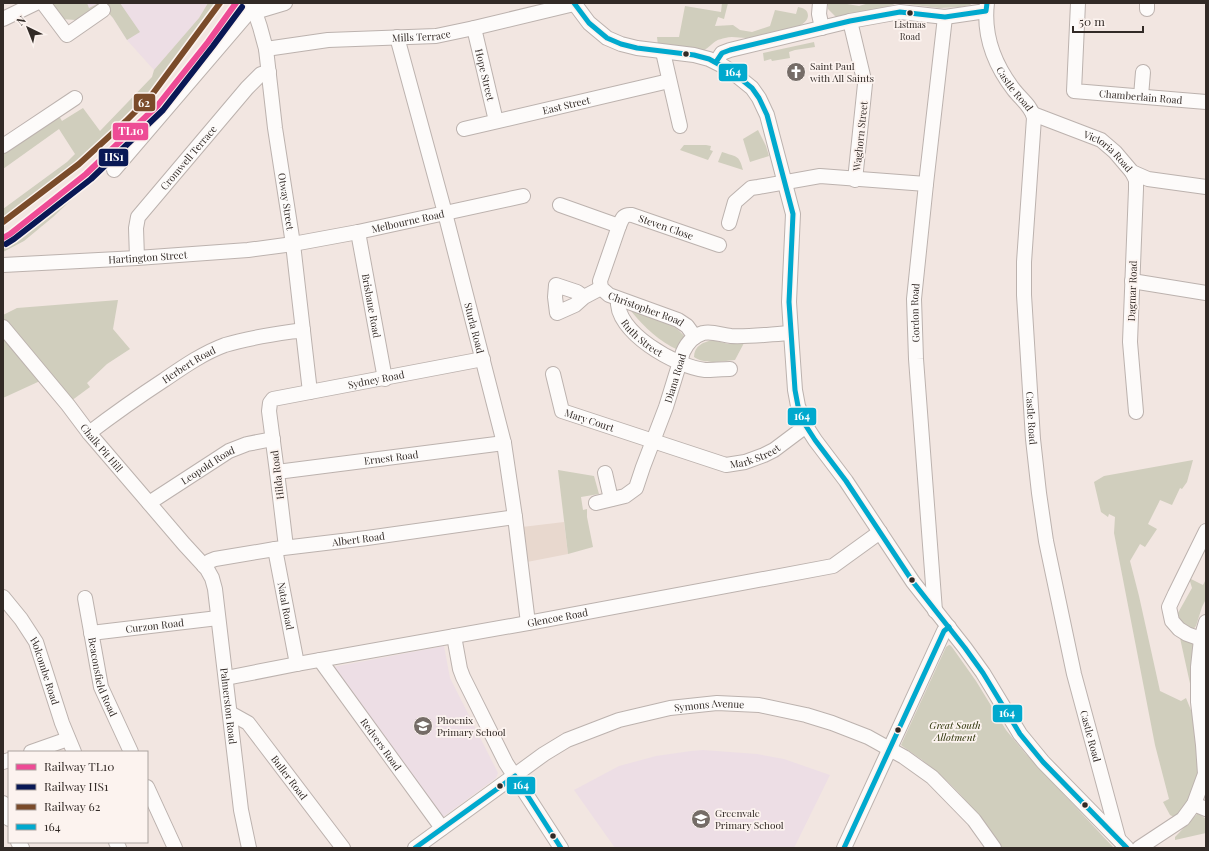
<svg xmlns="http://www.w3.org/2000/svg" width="1209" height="851" font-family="'Playfair Display',serif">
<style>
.industrial{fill:#e8d8ce}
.education{fill:#eddee5}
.green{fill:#d0cebd}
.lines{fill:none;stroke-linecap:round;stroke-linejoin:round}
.minor-casing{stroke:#bcb2ae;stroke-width:16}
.minor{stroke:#fdfbfa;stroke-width:14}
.bus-1-casing{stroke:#fcf3ef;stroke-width:8}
.bus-1{stroke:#00a9ce;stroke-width:5}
.rail-1-casing{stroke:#fcf3ef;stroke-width:9}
.rail-2-casing{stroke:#fcf3ef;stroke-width:9}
.rail-3-casing{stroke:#fcf3ef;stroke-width:9}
.rail-1{stroke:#ee4b95;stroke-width:6}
.rail-2{stroke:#091855;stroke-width:6}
.rail-3{stroke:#7a4b2a;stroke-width:6}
.bus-dot{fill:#322a26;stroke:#fcf3ef;stroke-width:1.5}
.labels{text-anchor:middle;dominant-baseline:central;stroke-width:3.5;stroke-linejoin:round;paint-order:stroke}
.bus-label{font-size:9px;fill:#322a26;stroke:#fcf3ef}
.street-label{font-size:10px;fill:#322a26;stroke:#fcf3ef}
.poi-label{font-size:10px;fill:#322a26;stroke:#fcf3ef;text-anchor:start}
.park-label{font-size:10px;font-style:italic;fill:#282f03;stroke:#fcf3ef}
.line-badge{stroke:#fcf3ef;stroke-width:1.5}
.badge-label{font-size:11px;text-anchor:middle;font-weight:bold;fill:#fff}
</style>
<rect width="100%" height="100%" fill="#f2e6e1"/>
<!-- industrial -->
<polygon class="industrial" points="564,522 568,554 527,562 522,527"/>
<!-- education -->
<g class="education">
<polygon points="51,3 208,3 199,18 154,70 127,40 113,18 101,3 76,20"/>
<polygon points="444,646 450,678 498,773 496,778 443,817 333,667"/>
<polygon points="703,750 757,754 784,759 830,775 794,848 615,848 574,790 619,766 656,756 691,751"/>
</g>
<!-- green -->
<g class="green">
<polygon points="51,3 87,3 89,8 99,3 120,3 140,32 127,40 113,18 100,3 76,20 60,19"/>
<polygon points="208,3 221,3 198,36 129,122 77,167 3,224 3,209 67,162 75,154 59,129 3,169 3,154 59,116 62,121 83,108 100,131 152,77 154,70 199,18"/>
<polygon points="240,3 252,3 122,152 53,217 24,241 3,252 3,242 14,235 61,199 126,141 155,111"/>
<path d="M722,3H728L724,19L718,17L715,26L733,25L740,30L752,32L770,26L775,10L796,14L798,7C804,8 808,10 808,16C806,32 759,37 746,38C739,38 732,36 725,38C722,39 719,39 716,41C711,44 707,50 701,51C695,53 666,47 658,46L657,37H679L685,6L721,12Z"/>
<polygon points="828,3 841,3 859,6 869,3 972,3 970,5 960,7 939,8 898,3 875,11 838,19 828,9"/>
<polygon points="814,42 815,47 795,50 789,52 790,58 772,61 771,59 764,61 763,53"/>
<polygon points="758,130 766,146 769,156 750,162 743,139"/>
<polygon points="684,145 706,145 711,146 710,150 713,151 708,160 680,150"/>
<path d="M722,152C736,157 739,154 743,170L718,162Z"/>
<polygon points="118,300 113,329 130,349 107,364 87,383 90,387 71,401 3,327 3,315 17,308"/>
<path d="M631,311C649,316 673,321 685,337L678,350C659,341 645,328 631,311Z"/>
<polygon points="3,336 40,381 3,398"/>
<path d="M713,340L728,344L744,343L735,360C722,361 705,365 694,357C694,346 703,342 713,340Z"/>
<polygon points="1193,460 1187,482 1182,489 1180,488 1172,505 1160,500 1148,524 1157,529 1145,547 1140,544 1130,561 1139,596 1160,691 1181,701 1186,698 1193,715 1200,775 1183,813 1174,817 1170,815 1163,802 1169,799 1155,745 1114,533 1115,517 1109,514 1108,517 1101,512 1094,482 1104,476"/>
<polygon points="558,470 594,476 599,494 581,497 583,510 587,509 587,517 593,547 568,554"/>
<polygon points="1189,578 1203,585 1206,579 1206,599 1202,607 1196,626 1192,631 1174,620 1192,588"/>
<polygon points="1171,627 1194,642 1193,678 1191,688 1180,638 1173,634"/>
<path d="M949,645H950L952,647L976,681L1006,730L1025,753L1114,848H1002C981,817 957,787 927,764C919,757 910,752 902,746L901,745L905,736L946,647Z"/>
<polygon points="1198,813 1206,819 1206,833 1175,840 1175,837"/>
</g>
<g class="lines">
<defs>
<g id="minor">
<polyline points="43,3 67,35 103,10"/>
<path id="s1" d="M252,3L260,27L266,49L275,128L293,244L310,392"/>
<polyline points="574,3 589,23 607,38 621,44 637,48 694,55 709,59 723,66 731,71 752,88 759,98 767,115 793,214 789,302 791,333 795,390 798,406 806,426 815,440 846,481 913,582 965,648 983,673 1020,734 1043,762 1127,848"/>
<polyline points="820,3 819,14 822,28"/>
<path id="s2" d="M987,3C983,36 994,64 1014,90C1021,99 1032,107 1034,118L1024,262V295L1033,439L1039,493L1046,541L1074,674L1118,837"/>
<path id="s3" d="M1078,3L1074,91L1206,102"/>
<polyline points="1147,9 1147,3"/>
<polyline points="255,12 285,3"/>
<polyline points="3,19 36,3"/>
<polyline points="850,21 865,84 855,180"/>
<path id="s4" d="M474,28L496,121"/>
<path id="s5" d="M397,37L445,213L504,443L515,517L528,623"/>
<path id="s6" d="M266,49L328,40L436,36L474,28L574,4"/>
<polyline points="663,52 680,126"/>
<polyline points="716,62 722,53 730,50 850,21 900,12 945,17 986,11"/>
<polyline points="1141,96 1143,72"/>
<path id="s7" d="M1033,114L1101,140L1115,152L1132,172L1148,179L1206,187"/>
<path id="s8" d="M464,129L669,81"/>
<polyline points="3,146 75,98"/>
<polyline points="114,170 250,11 254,8"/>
<polyline points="1132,172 1136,180 1136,189 1130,342 1136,412"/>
<path id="s9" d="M560,205L619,226L600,281L601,288L609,295L678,320L687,326L695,337"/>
<polyline points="729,223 735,202 751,188 758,187 820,176 926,184"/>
<path id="s10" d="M619,226C622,219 623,214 632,215L719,245"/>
<path id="s11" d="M358,232L385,379"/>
<path id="s12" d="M137,258L136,228L138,217L247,88L261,74L269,72"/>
<path id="s13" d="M3,265L137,258L248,250L293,244L358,232L523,196"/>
<polyline points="1132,281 1206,293"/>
<polyline points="584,297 577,292 556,285 555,297 557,313 575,305 584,297 601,288"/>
<path id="s14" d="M618,299C614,332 677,367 705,370C713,370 722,369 730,369"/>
<path id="s15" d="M3,327L68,405L89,433L149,503L184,544L207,569L212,578L215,589L241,810L249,848"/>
<path id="s16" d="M553,374L562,411L726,465L745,462L764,455L774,450L806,426"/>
<path id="s17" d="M89,433C114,414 138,397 164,380C183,367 203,353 225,345C250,337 276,334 303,330"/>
<path id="s18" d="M277,472L504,443"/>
<polyline points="605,473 611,499"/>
<path id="s19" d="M149,503L229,451L247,444L273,439"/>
<path id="s20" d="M596,503L625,496L636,488L643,467L666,407L683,352C687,343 693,336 703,333C713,331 721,335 731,336C749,337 772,334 791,333"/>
<path id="s21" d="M286,547L277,472L269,411L270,403L273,399L483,359"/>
<path id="s22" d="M275,549L297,664"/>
<path id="s23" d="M204,566L210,561L215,559L275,549L367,538L515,517"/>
<path id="s24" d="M3,597L21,619L36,642L62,723L74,752"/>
<path id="s25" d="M85,598L101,687L131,752"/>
<path id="s26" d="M935,611L916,359L914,299L926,184L945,17"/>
<path id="s27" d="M91,633L218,618"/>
<polyline points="454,636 460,669 463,677 506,763 561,848"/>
<polyline points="1201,639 1187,634 1179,629 1172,621 1169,607 1175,594 1206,531"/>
<path id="s28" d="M320,660L442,828"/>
<path id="s29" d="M226,678L297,664L528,623L833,566L880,532"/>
<path id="s30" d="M230,713L248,723L343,848"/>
<polyline points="31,752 68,739"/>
<polyline points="3,762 9,760"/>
<polyline points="147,787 175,848"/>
<polyline points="3,803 9,819"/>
<polyline points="1194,804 1206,809"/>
<polyline points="18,842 22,848"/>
<polyline points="116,842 119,848"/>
<path id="s31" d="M415,848L544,754L567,740L619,720L670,708L717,703L759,705L806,715L832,723L868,737L904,757L932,777L974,820L994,848"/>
<polyline points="844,848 944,631 949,627"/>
<polyline points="1139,848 1183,819 1194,804 1205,774 1203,745 1198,702 1198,667 1201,639 1206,622"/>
</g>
</defs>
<!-- minor casing -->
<use href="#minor" class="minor-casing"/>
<!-- minor -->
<use href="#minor" class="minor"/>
<defs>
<g id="bus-1">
<polyline points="574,3 589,23 607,38 621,44 637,48 694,55 709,59 731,71 752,88 759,98 767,115 793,214 789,302 795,390 798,406 806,426 815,440 846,481 913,582 965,648 983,673 1020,734 1043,762 1127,848"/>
<polyline points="716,62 722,53 730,50 850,21 900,12 945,17 986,11 987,3"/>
<polyline points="415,848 515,776 561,848"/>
<polyline points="844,848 944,631 949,627"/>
</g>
</defs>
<!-- bus-1 casing -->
<use href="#bus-1" class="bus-1-casing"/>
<!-- bus-1 -->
<use href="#bus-1" class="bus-1"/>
<defs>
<polyline id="rail-1" points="3,238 10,234 86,174 158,105 208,42 236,3"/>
<polyline id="rail-2" points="6,244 14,239 91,179 163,110 213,46 242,7"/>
<polyline id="rail-3" points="3,222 79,164 126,121 151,96 220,3"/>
</defs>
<!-- rail-1 casing -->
<use href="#rail-1" class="rail-1-casing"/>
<!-- rail-2 casing -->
<use href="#rail-2" class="rail-2-casing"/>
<!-- rail-3 casing -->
<use href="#rail-3" class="rail-3-casing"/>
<!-- rail-1 -->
<use href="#rail-1" class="rail-1"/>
<!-- rail-2 -->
<use href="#rail-2" class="rail-2"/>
<!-- rail-3 -->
<use href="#rail-3" class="rail-3"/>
</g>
<!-- icons -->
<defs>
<symbol id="church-disc" viewBox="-11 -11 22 22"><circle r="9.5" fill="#756c67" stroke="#fcf3ef"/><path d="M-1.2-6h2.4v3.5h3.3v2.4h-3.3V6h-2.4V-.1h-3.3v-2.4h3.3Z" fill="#fff"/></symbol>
<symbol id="school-disc" viewBox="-11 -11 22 22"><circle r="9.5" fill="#756c67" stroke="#fcf3ef"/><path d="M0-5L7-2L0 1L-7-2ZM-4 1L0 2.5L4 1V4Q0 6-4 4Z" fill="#fff"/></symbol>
</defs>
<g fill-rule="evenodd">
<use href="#church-disc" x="785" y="61" width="22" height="22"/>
<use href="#school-disc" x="412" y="715" width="22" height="22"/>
<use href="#school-disc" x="690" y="808" width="22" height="22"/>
</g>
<!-- markers -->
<g class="bus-dot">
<circle cx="910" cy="13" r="3.5"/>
<circle cx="686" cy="54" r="3.5"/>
<circle cx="912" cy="580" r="3.5"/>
<circle cx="898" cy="730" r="3.5"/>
<circle cx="500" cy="786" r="3.5"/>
<circle cx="1085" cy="805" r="3.5"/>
<circle cx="553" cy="836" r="3.5"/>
</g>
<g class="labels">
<!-- bus labels -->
<g class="bus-label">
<text x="910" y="24">Listmas<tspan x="910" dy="12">Road</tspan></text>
</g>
<!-- street labels -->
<g class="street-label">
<text stroke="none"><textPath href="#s6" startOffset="156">Mills Terrace</textPath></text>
<text stroke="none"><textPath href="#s4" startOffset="48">Hope Street</textPath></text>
<text stroke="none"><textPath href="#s2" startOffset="93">Castle Road</textPath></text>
<text stroke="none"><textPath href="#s3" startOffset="155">Chamberlain Road</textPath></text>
<text stroke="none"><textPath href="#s8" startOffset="105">East Street</textPath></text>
<text transform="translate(860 136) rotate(-84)">Waghorn Street</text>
<text stroke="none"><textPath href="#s7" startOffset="85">Victoria Road</textPath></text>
<text stroke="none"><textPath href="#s12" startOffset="119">Cromwell Terrace</textPath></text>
<text stroke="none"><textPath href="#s1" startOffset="202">Otway Street</textPath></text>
<text stroke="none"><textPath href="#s13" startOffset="408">Melbourne Road</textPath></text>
<text stroke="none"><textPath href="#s10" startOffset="55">Steven Close</textPath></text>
<text stroke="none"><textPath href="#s13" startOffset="145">Hartington Street</textPath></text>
<text transform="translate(1132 291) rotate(-88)">Dagmar Road</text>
<text stroke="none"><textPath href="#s11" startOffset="75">Brisbane Road</textPath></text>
<text stroke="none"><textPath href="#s9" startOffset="178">Christopher Road</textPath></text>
<text stroke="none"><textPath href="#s26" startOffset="299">Gordon Road</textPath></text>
<text stroke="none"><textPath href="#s5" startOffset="301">Sturla Road</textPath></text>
<text stroke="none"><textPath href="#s14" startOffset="48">Ruth Street</textPath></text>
<text stroke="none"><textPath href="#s17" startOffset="121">Herbert Road</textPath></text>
<text stroke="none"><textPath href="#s20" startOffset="160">Diana Road</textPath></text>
<text stroke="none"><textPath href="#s21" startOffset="255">Sydney Road</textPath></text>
<text stroke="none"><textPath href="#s2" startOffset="429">Castle Road</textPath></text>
<text stroke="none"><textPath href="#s16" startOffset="67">Mary Court</textPath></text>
<text stroke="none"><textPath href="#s15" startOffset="156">Chalk Pit Hill</textPath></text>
<text stroke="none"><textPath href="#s16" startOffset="241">Mark Street</textPath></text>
<text stroke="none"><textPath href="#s18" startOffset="115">Ernest Road</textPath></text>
<text stroke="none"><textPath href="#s19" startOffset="70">Leopold Road</textPath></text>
<text transform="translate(277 475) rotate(-97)">Hilda Road</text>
<text stroke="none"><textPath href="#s23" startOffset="158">Albert Road</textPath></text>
<text stroke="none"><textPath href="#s22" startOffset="58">Natal Road</textPath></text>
<text stroke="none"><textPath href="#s29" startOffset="337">Glencoe Road</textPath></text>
<text stroke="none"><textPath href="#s27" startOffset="64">Curzon Road</textPath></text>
<text stroke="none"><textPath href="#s24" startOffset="86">Holcombe Road</textPath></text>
<text stroke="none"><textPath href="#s25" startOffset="81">Beaconsfield Road</textPath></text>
<text stroke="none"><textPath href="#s15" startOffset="456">Palmerston Road</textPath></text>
<text stroke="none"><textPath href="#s31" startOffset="334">Symons Avenue</textPath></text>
<text stroke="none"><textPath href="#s2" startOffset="753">Castle Road</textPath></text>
<text stroke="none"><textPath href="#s28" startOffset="104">Redvers Road</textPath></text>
<text stroke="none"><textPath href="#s30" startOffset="89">Buller Road</textPath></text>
</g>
<!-- poi labels -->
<g class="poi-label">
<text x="810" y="66">Saint Paul<tspan x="810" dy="12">with All Saints</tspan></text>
<text x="437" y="720">Phoenix<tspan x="437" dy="12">Primary School</tspan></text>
<text x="715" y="813">Greenvale<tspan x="715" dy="12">Primary School</tspan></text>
</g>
<!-- park labels -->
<g class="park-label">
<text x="955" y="725">Great South<tspan x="955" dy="12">Allotment</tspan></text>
</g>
</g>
<g class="line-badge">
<rect x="718" y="63" width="30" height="19" rx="4" fill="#00a9ce"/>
<rect x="133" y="93" width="23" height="19" rx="4" fill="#7a4b2a"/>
<rect x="112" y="122" width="37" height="19" rx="4" fill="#ee4b95"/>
<rect x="98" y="148" width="31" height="19" rx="4" fill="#091855"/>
<rect x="787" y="407" width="30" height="19" rx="4" fill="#00a9ce"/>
<rect x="992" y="704" width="31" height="19" rx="4" fill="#00a9ce"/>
<rect x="506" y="776" width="30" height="19" rx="4" fill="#00a9ce"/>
</g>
<g class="badge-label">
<text x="733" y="76">164</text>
<text x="144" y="107">62</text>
<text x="131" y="135">TL10</text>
<text x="114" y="161">HS1</text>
<text x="802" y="420">164</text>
<text x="1007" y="717">164</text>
<text x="521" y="789">164</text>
</g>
<!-- border -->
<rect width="1209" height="851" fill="none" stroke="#322a26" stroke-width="8"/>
<!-- legend -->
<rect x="8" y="751" width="140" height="92" fill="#fcf3ef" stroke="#aba39f"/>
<rect x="16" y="764" width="20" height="6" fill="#ee4b95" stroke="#aba39f"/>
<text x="44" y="771" font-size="12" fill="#322a26">Railway TL10</text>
<rect x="16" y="784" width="20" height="6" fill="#091855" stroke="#aba39f"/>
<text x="44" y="791" font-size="12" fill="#322a26">Railway HS1</text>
<rect x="16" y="804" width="20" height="6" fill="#7a4b2a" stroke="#aba39f"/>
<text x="44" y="811" font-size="12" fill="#322a26">Railway 62</text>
<rect x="16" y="824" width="20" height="6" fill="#00a9ce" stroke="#aba39f"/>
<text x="44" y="831" font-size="12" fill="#322a26">164</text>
<!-- north arrow -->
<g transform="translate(28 28) rotate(317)" stroke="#fcf3ef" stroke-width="3" paint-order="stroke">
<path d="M0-3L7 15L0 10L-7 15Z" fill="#322a26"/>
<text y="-6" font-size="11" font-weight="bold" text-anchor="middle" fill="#322a26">N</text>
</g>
<!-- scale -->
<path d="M1073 26v6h70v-6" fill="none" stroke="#322a26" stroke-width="2"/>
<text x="1079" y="26" font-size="12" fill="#322a26" stroke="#fcf3ef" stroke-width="3" paint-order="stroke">50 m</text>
</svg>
